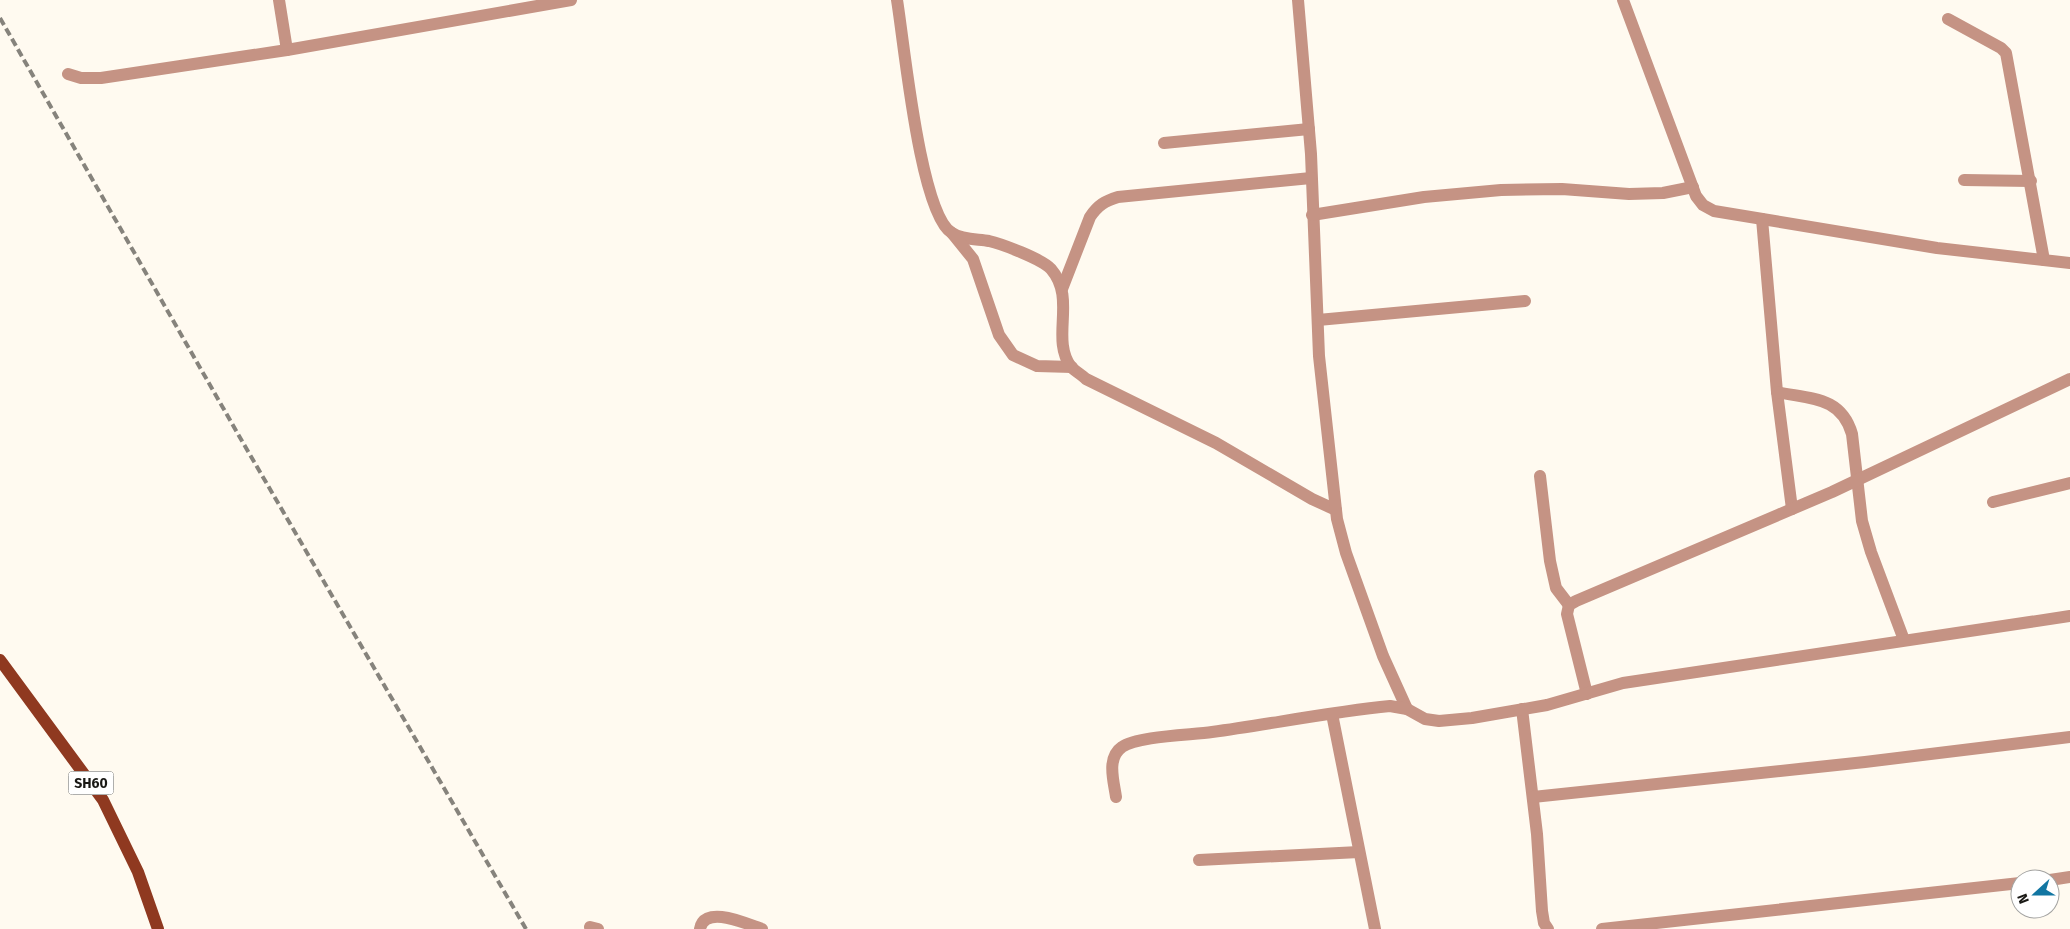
<svg xmlns="http://www.w3.org/2000/svg" width="2070" height="929" font-family="'Fira Sans',sans-serif">
<style>
.lines{fill:none;stroke-linecap:round;stroke-linejoin:round}
.minor{stroke:#c59384;stroke-width:12}
.major{stroke:#8f3920;stroke-width:12}
.rail{stroke:#86837c;stroke-width:4;stroke-dasharray:8 4;stroke-linecap:butt}
.labels{text-anchor:middle;dominant-baseline:central;stroke-width:4;stroke-linejoin:round;paint-order:stroke}
.shield{fill:#fff;stroke:#5f5e5b;stroke-width:1}
.shield-label{font-size:14px;font-weight:bold;fill:#1a1915}
</style>
<rect width="100%" height="100%" fill="#fffaf0"/>
<g class="lines">
<!-- minor -->
<g class="minor">
<polyline points="279,0 287,50"/>
<path d="M897,0C904,42 920,214 952,233C962,240 978,239 989,241C1002,244 1042,259 1051,269C1077,299 1050,338 1071,367C1075,371 1082,375 1086,379L1216,443L1312,499L1336,510"/>
<polyline points="1298,0 1311,154 1319,356 1337,519 1346,553 1383,656 1407,709"/>
<polyline points="1623,0 1696,196 1703,205 1714,211 1937,248 2070,263"/>
<polyline points="1948,19 2001,48 2006,53 2044,260"/>
<polyline points="68,74 81,78 101,78 287,50 571,0"/>
<polyline points="1164,143 1309,129"/>
<polyline points="1964,180 2031,181"/>
<polyline points="1312,215 1424,197 1501,190 1562,189 1629,194 1663,193 1693,187"/>
<polyline points="1762,219 1777,392 1792,509"/>
<polyline points="952,233 973,259 999,335 1013,355 1037,366 1072,367"/>
<path d="M1062,289L1090,217C1098,205 1105,201 1118,197L1311,178"/>
<polyline points="1318,320 1525,301"/>
<path d="M1777,392C1810,399 1841,396 1852,434L1862,521L1871,552L1904,640"/>
<polyline points="1540,476 1550,561 1556,588 1569,605"/>
<polyline points="1993,502 2070,483"/>
<polyline points="1587,694 1567,614 1569,605 1576,601 1832,492 2070,379"/>
<polyline points="1522,709 1537,834 1542,911 1544,923 1548,929"/>
<polyline points="1332,714 1375,929"/>
<path d="M1116,797C1114,782 1106,758 1122,747C1137,736 1191,735 1212,732C1271,724 1330,712 1390,706L1407,709L1425,719L1439,721L1472,718L1547,705L1623,683L2070,616"/>
<polyline points="1533,797 1865,762 2070,737"/>
<polyline points="1199,860 1359,852"/>
<polyline points="2050,880 2070,877"/>
<polyline points="590,927 598,929"/>
<path d="M700,929C704,904 747,924 762,929"/>
<polyline points="1602,929 2020,883"/>
</g>
<!-- major -->
<polyline class="major" points="0,660 103,800 138,872 158,929"/>
<!-- rail -->
<polyline class="rail" points="0,18 242,441 526,929"/>
</g>
<g class="labels">
<!-- shield labels -->
<rect class="shield" x="68.5" y="771.5" width="45" height="23" rx="4"/>
<g class="shield-label">
<text x="91" y="783">SH60</text>
</g>
</g>
<!-- north arrow -->
<g transform="translate(2035 894) rotate(249)"><circle r="24" fill="#ffffff" stroke="#a3a3a1"/>
<path d="M0-4L9 19L0 12L-9 19Z" fill="#1276a2"/>
<text y="-8" font-size="14" font-weight="bold" text-anchor="middle" fill="#1a1915">N</text>
</g>
</svg>
